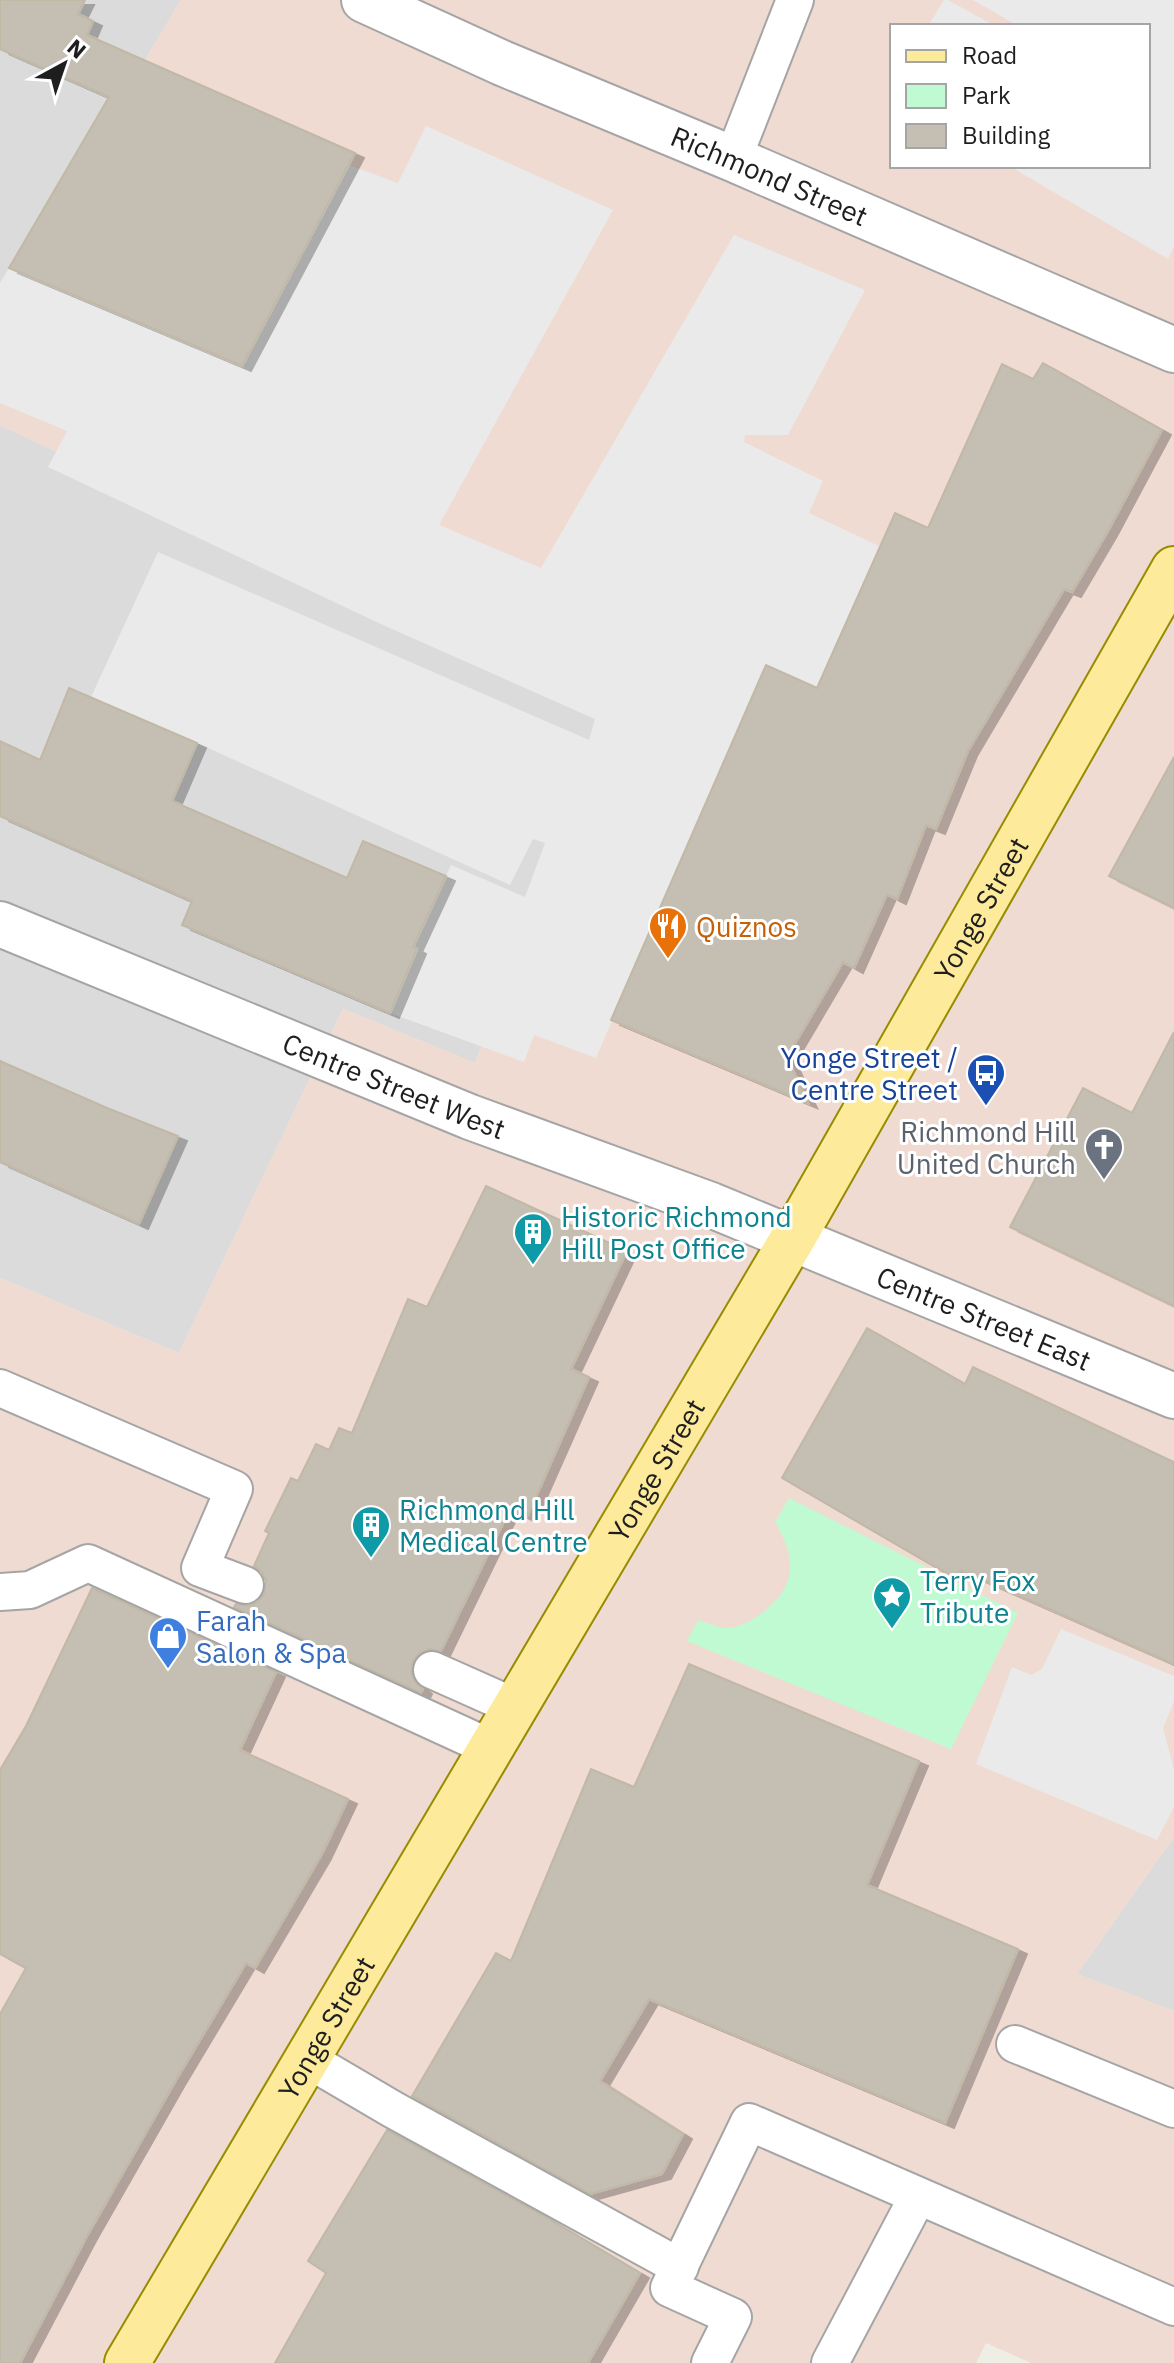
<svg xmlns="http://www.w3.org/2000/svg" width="1174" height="2363" font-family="'IBM Plex Sans',sans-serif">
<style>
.residential{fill:#dcdbdb}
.commercial{fill:#f0dbd2;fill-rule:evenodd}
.park{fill:#c0fad3}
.parking{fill:#eaeaea}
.building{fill:#c4beb3;stroke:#c1b8a6;stroke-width:2;filter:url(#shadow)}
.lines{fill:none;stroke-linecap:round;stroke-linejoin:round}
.service-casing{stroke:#a5a5a5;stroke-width:40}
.minor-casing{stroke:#a5a5a5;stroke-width:48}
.primary-casing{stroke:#978c00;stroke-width:48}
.service{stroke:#fff;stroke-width:36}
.minor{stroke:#fff;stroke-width:44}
.primary{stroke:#fdeb9b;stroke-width:44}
.labels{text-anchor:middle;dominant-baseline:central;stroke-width:6;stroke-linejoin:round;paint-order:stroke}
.street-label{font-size:28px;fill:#1e1e1e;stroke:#fff}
.food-label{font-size:28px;fill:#c56008;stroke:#fff;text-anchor:start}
.transit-label{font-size:28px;fill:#164399;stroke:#fff;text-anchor:end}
.worship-label{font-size:28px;fill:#5b616d;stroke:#fff;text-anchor:end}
.culture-label{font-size:28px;fill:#0d838f;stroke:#fff;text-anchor:start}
.shop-label{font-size:28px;fill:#366cbe;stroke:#fff;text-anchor:start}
</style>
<defs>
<filter id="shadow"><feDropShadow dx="9" dy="5" stdDeviation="0" flood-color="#0004"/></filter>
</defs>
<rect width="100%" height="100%" fill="#efeee4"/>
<!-- residential -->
<g class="residential">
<polygon points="0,0 181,0 0,303"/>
<polygon points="0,425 611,712 475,1063 343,1009 179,1353 0,1278"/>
<polygon points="1174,1837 1174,2011 1077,1974"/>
</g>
<!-- commercial -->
<path class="commercial" d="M181,0H1174V1837L1077,1974L1174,2011V2363H1031L986,2343L976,2363H0V1278L179,1353L343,1009L475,1063L611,712L0,425V303ZM892,26H1148V166H892Z"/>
<!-- park -->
<path class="park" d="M789,1498L1018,1613L951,1749L687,1641L698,1620C707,1623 719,1628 728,1628C740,1627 753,1620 762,1613C797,1586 797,1559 775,1522Z"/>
<!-- parking -->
<g class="parking">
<polygon points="944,0 948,0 995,26 928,26"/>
<polygon points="973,0 1174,0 1174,246 1168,259 1009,166 1148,166 1148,26 1011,26 1013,23"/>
<polygon points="426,126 613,210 439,525 541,568 734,235 865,290 788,435 745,435 744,442 823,481 809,513 879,546 817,688 766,665 596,1058 534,1035 524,1062 390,1013 417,950 413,947 451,865 525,897 545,843 533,839 510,885 197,743 91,697 158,552 589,740 595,719 383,625 48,467 67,431 0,403 0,283 9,268 242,366 349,165 398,183"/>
<polygon points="1061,1629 1174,1676 1174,1701 1163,1728 1174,1770 1174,1807 1157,1840 976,1764 1012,1667 1031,1675 1042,1669"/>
</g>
<!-- building -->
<g class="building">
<polygon points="0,0 85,0 78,14 93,21 87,35 355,153 242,366 9,268 109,97 0,49"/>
<polygon points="1043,363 1162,430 1108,531 1072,592 1064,589 968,751 936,829 926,825 897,899 887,894 854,968 843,962 787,1057 808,1103 611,1020 766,665 817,688 895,513 928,528 1002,364 1033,379"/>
<polygon points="69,688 197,743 172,801 347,878 363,841 446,876 413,947 417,949 390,1013 182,925 192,901 0,816 0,741 40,760"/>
<polygon points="1174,757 1174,908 1109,876"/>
<polygon points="1174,1032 1174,1306 1010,1227 1083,1088 1132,1113"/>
<polygon points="0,1061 107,1108 178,1136 139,1224 0,1162"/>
<polygon points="486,1186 627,1251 571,1369 589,1377 527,1517 510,1509 441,1651 429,1649 419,1654 413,1661 411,1673 416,1683 423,1689 421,1693 234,1607 236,1604 248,1606 258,1602 264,1593 266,1581 262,1572 254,1566 269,1533 265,1531 291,1478 298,1481 316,1444 329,1450 339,1428 352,1433 408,1299 427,1307"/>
<polygon points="867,1328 965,1384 973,1367 1174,1462 1174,1664 961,1570 956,1579 782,1478"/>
<polygon points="92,1588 276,1672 240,1750 348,1799 322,1854 255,1968 246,1963 176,2080 87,2236 20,2363 0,2363 0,2014 26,1968 0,1954 0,1770 26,1726"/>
<polygon points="689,1664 919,1761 867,1885 1018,1949 945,2123 649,1999 600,2081 683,2134 662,2174 590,2194 412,2096 496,1953 511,1961 591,1769 634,1787"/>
<polygon points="387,2130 544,2216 640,2273 588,2363 275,2363 326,2273 308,2261"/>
</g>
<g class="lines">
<defs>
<g id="service">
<polyline points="733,159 795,0"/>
<polyline points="0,1388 234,1489 200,1568 245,1585"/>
<polyline points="0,1592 30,1590 88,1563 491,1748"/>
<polyline points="432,1670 515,1707"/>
<polyline points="1015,2044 1174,2109"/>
<polyline points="307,2059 392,2109 680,2267"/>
<polyline points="710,2363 733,2317 669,2288 749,2122 1174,2307"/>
<polyline points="830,2363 917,2198"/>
</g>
<g id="minor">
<path id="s1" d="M364,0L502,63L733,159L1174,350"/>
<path id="s2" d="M0,924L470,1117L711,1205L1174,1396"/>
</g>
<g id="primary">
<path id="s3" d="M127,2363L793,1238L1174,569"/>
</g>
</defs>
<!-- service casing -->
<use href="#service" class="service-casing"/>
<!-- minor casing -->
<use href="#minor" class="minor-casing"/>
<!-- primary casing -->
<use href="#primary" class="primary-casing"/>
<!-- service -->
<use href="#service" class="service"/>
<!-- minor -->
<use href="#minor" class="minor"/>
<!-- primary -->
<use href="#primary" class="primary"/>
</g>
<!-- icons -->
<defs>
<symbol id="restaurant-pin" viewBox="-11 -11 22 30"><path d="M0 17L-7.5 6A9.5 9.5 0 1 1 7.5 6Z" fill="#e8710a" stroke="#fff"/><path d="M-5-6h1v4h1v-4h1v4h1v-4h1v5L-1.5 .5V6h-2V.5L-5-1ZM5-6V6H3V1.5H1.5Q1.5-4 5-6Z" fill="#fff"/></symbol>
<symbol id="bus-pin" viewBox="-11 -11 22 30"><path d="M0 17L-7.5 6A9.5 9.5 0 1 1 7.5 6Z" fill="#1a4fb4" stroke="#fff"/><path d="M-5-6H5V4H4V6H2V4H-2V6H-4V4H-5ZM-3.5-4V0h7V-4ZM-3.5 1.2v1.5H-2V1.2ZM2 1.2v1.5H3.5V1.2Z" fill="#fff"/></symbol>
<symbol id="church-pin" viewBox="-11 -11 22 30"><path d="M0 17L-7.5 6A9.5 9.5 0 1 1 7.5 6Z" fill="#6b7280" stroke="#fff"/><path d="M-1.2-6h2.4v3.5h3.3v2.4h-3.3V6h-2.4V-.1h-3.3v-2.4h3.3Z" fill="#fff"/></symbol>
<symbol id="building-pin" viewBox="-11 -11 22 30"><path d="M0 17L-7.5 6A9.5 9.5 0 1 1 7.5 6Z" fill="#0f9aa8" stroke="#fff"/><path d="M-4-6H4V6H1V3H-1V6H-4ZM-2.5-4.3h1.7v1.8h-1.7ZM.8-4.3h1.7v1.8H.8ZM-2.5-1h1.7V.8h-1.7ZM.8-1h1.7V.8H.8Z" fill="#fff"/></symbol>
<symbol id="sight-pin" viewBox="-11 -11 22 30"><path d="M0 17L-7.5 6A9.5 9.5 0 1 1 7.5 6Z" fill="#0f9aa8" stroke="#fff"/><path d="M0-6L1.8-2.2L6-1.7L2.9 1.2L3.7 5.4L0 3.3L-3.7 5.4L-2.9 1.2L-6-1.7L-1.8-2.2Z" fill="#fff"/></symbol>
<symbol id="shop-pin" viewBox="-11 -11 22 30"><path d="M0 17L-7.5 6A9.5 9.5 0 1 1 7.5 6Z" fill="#3f7fe0" stroke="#fff"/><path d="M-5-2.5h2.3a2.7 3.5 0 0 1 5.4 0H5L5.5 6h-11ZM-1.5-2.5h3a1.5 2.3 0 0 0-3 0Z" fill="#fff"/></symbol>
</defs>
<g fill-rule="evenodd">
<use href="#restaurant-pin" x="646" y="904" width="44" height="60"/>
<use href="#bus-pin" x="964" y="1051" width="44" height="60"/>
<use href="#church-pin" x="1082" y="1125" width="44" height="60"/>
<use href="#building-pin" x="511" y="1210" width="44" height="60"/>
<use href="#building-pin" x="349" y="1503" width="44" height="60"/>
<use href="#sight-pin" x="870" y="1574" width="44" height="60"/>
<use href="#shop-pin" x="146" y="1614" width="44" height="60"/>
</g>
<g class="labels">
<!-- street labels -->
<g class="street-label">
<text stroke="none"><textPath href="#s1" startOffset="442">Richmond Street</textPath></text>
<text stroke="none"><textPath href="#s3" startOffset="1686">Yonge Street</textPath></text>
<text stroke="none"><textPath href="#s2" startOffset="426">Centre Street West</textPath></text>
<text stroke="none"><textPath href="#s2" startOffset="1060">Centre Street East</textPath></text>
<text stroke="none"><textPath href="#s3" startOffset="1038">Yonge Street</textPath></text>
<text stroke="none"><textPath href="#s3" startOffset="390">Yonge Street</textPath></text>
</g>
<!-- food labels -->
<g class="food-label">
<text x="696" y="926">Quiznos</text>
</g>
<!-- transit labels -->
<g class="transit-label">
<text x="958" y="1057">Yonge Street /<tspan x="958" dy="32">Centre Street</tspan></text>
</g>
<!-- worship labels -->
<g class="worship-label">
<text x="1076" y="1131">Richmond Hill<tspan x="1076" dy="32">United Church</tspan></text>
</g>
<!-- culture labels -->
<g class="culture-label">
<text x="561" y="1216">Historic Richmond<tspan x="561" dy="32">Hill Post Office</tspan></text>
<text x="399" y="1509">Richmond Hill<tspan x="399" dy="32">Medical Centre</tspan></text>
<text x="920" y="1580">Terry Fox<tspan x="920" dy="32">Tribute</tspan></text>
</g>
<!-- shop labels -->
<g class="shop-label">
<text x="196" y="1620">Farah<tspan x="196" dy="32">Salon &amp; Spa</tspan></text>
</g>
</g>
<!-- legend -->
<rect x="890" y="24" width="260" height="144" fill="#ffffff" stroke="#a5a5a5" stroke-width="2"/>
<rect x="906" y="50" width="40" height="12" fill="#fdeb9b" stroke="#a5a5a5" stroke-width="2"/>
<text x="962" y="64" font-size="24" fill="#1e1e1e">Road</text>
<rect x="906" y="84" width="40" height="24" fill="#c0fad3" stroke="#a5a5a5" stroke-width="2"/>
<text x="962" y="104" font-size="24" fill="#1e1e1e">Park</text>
<rect x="906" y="124" width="40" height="24" fill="#c4beb3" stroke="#a5a5a5" stroke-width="2"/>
<text x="962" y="144" font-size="24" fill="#1e1e1e">Building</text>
<!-- north arrow -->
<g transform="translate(64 64) rotate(40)" stroke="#ffffff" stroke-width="6" paint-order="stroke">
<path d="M0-6L14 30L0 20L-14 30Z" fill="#1e1e1e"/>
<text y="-12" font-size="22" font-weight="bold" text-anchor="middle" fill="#1e1e1e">N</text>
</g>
</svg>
